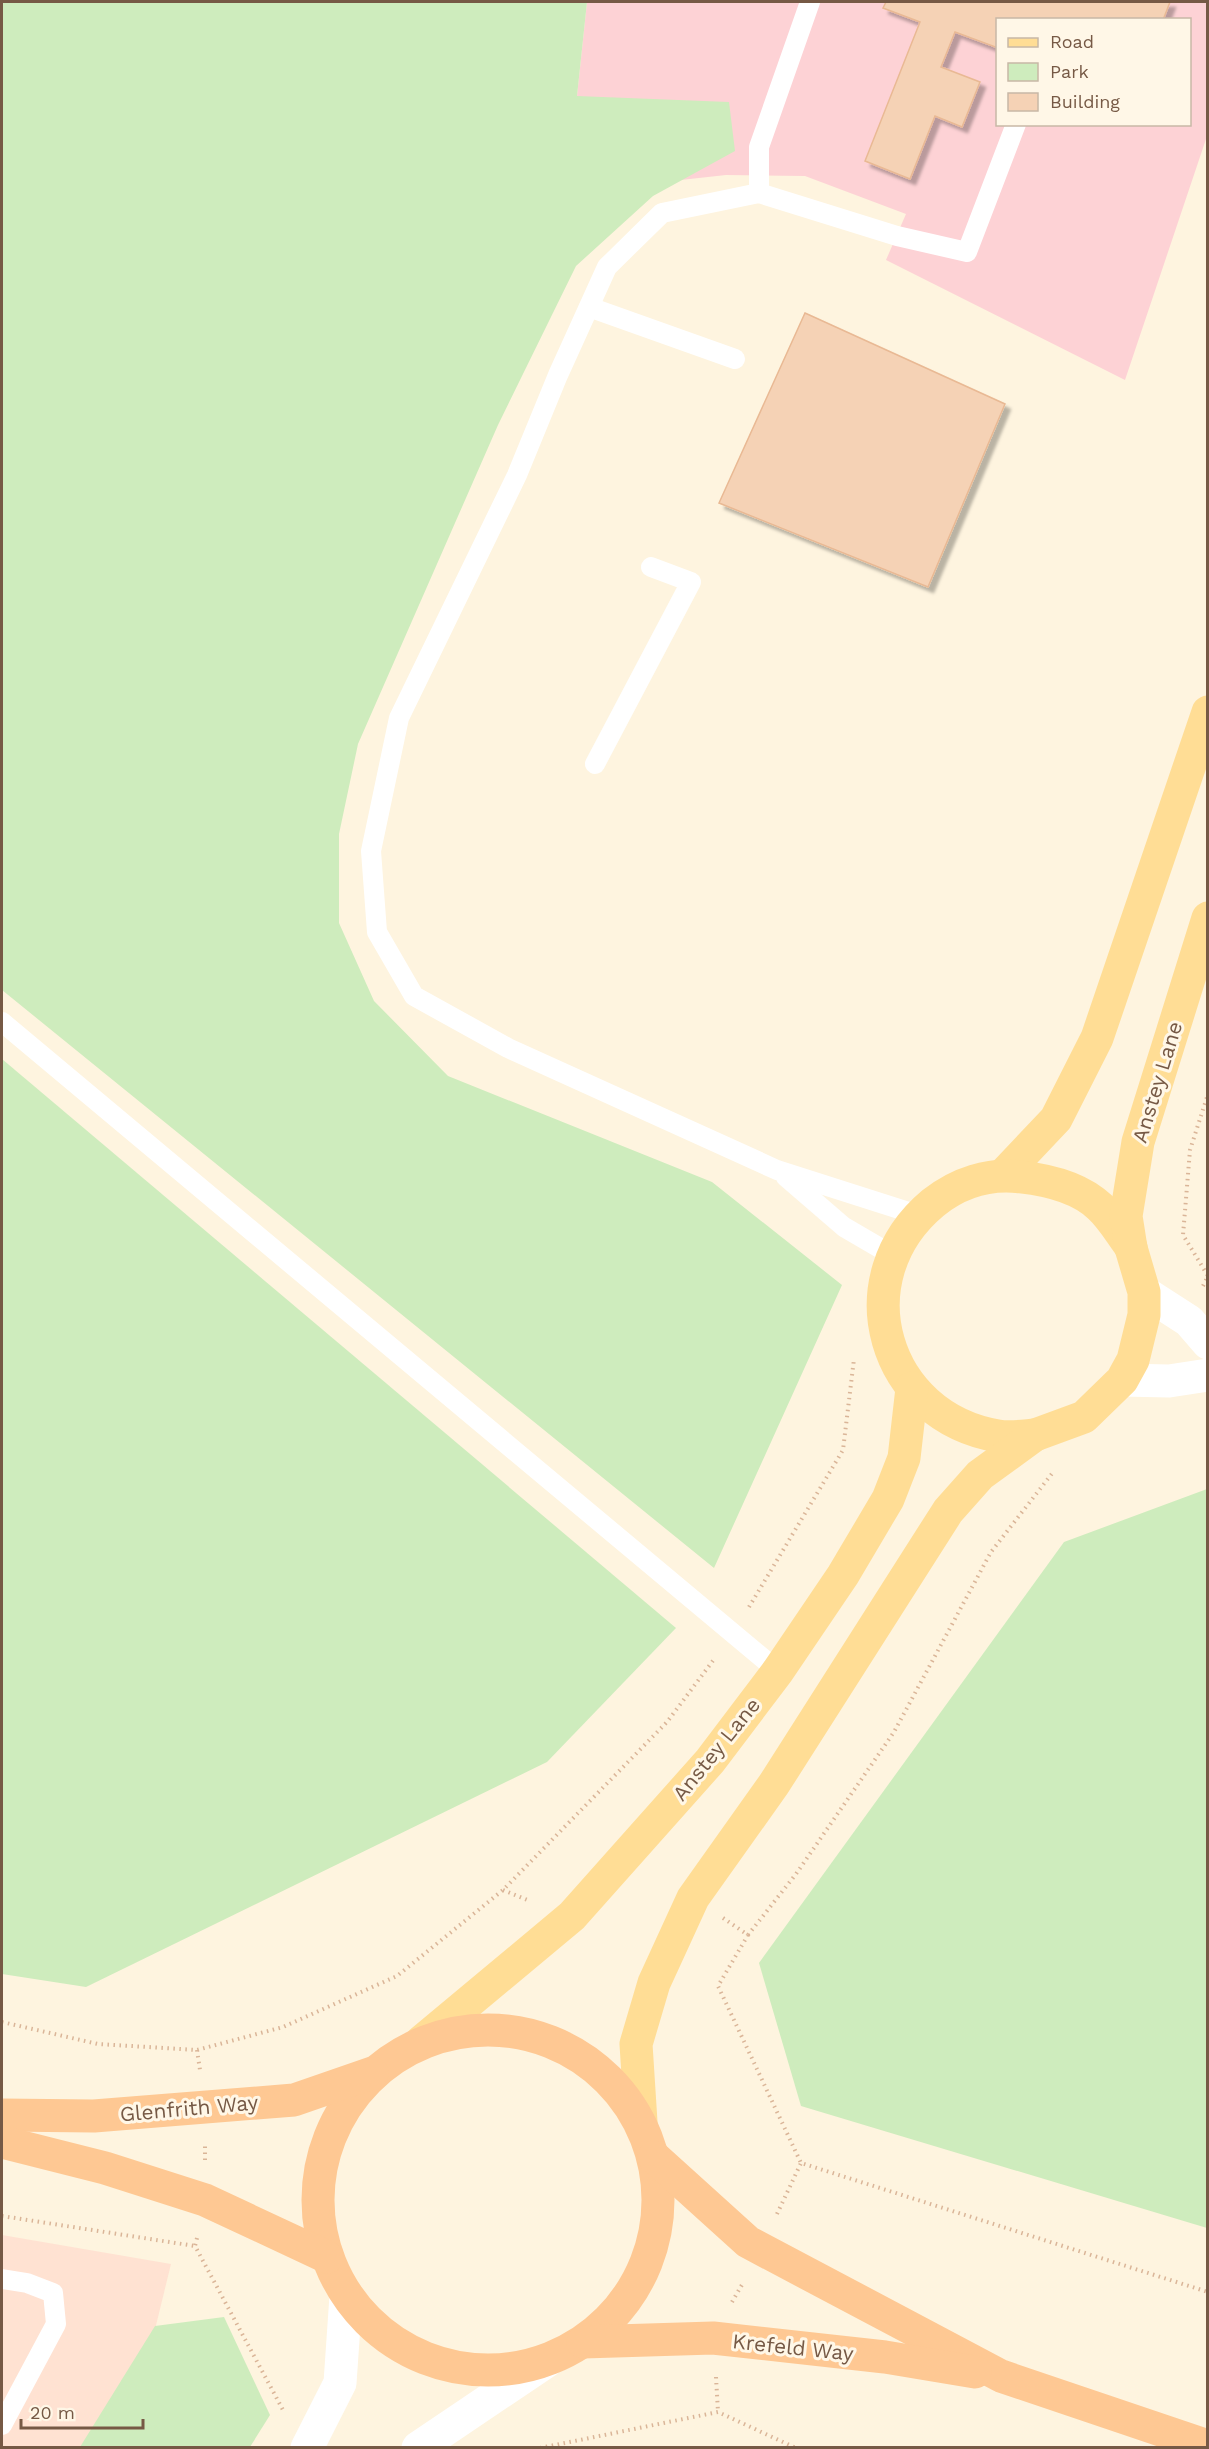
<svg xmlns="http://www.w3.org/2000/svg" width="1209" height="2449" font-family="'Work Sans',sans-serif">
<style>
.commercial{fill:#ffe2d2}
.medical{fill:#fdd2d5;fill-rule:evenodd}
.green{fill:#ceecbd}
.building{fill:#f5d2b5;stroke:#e9b994;stroke-width:1.5;filter:url(#shadow)}
.lines{fill:none;stroke-linecap:round;stroke-linejoin:round}
.path{stroke:#dab598;stroke-width:4;stroke-dasharray:1.5 4.5;stroke-linecap:butt}
.service{stroke:#fff;stroke-width:20}
.tertiary{stroke:#fff;stroke-width:33}
.secondary{stroke:#fff;stroke-width:33}
.primary{stroke:#ffdd95;stroke-width:33}
.trunk{stroke:#fec893;stroke-width:33}
.labels{text-anchor:middle;dominant-baseline:central;stroke-width:6;stroke-linejoin:round;paint-order:stroke}
.street-label{font-size:21px;fill:#765945;stroke:#fff7e7}
</style>
<defs>
<filter id="shadow"><feDropShadow dx="5.5" dy="5.5" stdDeviation="1.5" flood-color="#0004"/></filter>
</defs>
<rect width="100%" height="100%" fill="#fef4df"/>
<!-- commercial -->
<polygon class="commercial" points="2,2235 171,2264 139,2395 112,2447 2,2447"/>
<!-- medical -->
<path class="medical" d="M587,2H1207V136L1125,380L886,260L906,214L805,176L726,175L590,190L577,96ZM998,20H1190V124H998Z"/>
<!-- green -->
<g class="green">
<polygon points="2,2 587,2 577,96 729,102 735,151 653,196 576,266 498,425 358,744 339,834 339,923 374,1001 448,1076 712,1182 842,1285 714,1568 2,990"/>
<polygon points="2,1059 676,1628 547,1762 86,1987 2,1974"/>
<polygon points="1207,1489 1208,1489 1207,2228 801,2106 759,1963 1064,1542"/>
<polygon points="224,2317 270,2415 250,2447 80,2447 155,2326"/>
</g>
<!-- building -->
<g class="building">
<polygon points="886,2 1170,2 1163,20 998,20 998,48 955,32 941,67 980,82 962,127 935,116 910,179 865,161 920,22 883,8"/>
<polygon points="805,313 1005,404 928,587 719,503"/>
</g>
<g class="lines">
<!-- path -->
<g class="path">
<polyline points="1203,1286 1208,1276 1183,1235 1190,1150 1208,1094"/>
<polyline points="749,1607 843,1450 854,1359"/>
<polyline points="503,1890 530,1901"/>
<polyline points="723,1918 748,1935 718,1986 801,2163 1208,2292"/>
<polyline points="748,1935 796,1874 894,1732 991,1552 1054,1471"/>
<polyline points="2,2022 98,2044 197,2050 283,2027 397,1976 503,1890 667,1722 715,1658"/>
<polyline points="197,2050 200,2070"/>
<polyline points="205,2160 205,2143"/>
<polyline points="777,2214 801,2163"/>
<polyline points="2,2216 195,2246"/>
<polyline points="197,2238 195,2246 283,2410"/>
<polyline points="732,2302 743,2283"/>
<polyline points="716,2377 718,2412"/>
<polyline points="540,2448 718,2412 796,2448"/>
</g>
<!-- service -->
<g class="service">
<polyline points="759,193 759,147 810,2"/>
<polyline points="589,307 735,359"/>
<polyline points="595,764 691,582 651,567"/>
<polyline points="2,1022 778,1671"/>
<polyline points="786,1177 844,1227 892,1255"/>
<polyline points="918,1215 777,1170 508,1048 414,996 377,932 371,851 399,718 517,475 558,375 607,267 662,213 759,193 897,236 967,252 1016,124"/>
<polyline points="2,2279 27,2283 53,2293 56,2324 2,2425"/>
</g>
<!-- tertiary -->
<g class="tertiary">
<polyline points="1144,1292 1189,1321 1208,1343"/>
<polyline points="1122,1380 1169,1381 1208,1375"/>
</g>
<!-- secondary -->
<g class="secondary">
<polyline points="307,2448 340,2383 346,2296"/>
<polyline points="418,2448 547,2361"/>
</g>
<!-- primary -->
<g class="primary">
<polyline points="1003,1175 1056,1119 1097,1038 1208,712"/>
<path d="M1035,1435C1023,1436 1010,1438 998,1436C883,1417 842,1279 933,1203C958,1183 989,1173 1021,1177C1048,1180 1080,1188 1100,1207C1112,1218 1121,1234 1131,1247"/>
<polyline points="421,2042 572,1916 710,1761 778,1671 843,1575 888,1499 904,1458 912,1388"/>
<polyline points="641,2122 636,2044 654,1983 693,1898 774,1784 948,1511 980,1475 1035,1435 1084,1417 1122,1380 1133,1360 1144,1315 1144,1292 1131,1248 1126,1216 1138,1142 1208,918"/>
</g>
<!-- trunk -->
<g class="trunk">
<circle cx="488" cy="2200" r="170"/>
<polyline points="2,2115 94,2116 294,2100 372,2073"/>
<polyline points="2,2142 105,2168 205,2200 327,2257"/>
<polyline points="654,2157 748,2242 1001,2376 1208,2446"/>
<polyline points="583,2342 713,2338 885,2357 975,2372"/>
</g>
</g>
<g class="labels">
<!-- street labels -->
<g class="street-label">
<text transform="translate(1157 1082) rotate(-73)">Anstey Lane</text>
<text transform="translate(716 1749) rotate(-51)">Anstey Lane</text>
<text transform="translate(189 2108) rotate(-5)">Glenfrith Way</text>
<text transform="translate(793 2347) rotate(6)">Krefeld Way</text>
</g>
</g>
<!-- border -->
<rect width="1209" height="2449" fill="none" stroke="#765945" stroke-width="6"/>
<!-- legend -->
<rect x="996" y="18" width="195" height="108" fill="#fff7e7" stroke="#c8b8a6" stroke-width="1.5"/>
<rect x="1008" y="38" width="30" height="9" fill="#ffdd95" stroke="#c8b8a6" stroke-width="1.5"/>
<text x="1050" y="48" font-size="18" fill="#765945">Road</text>
<rect x="1008" y="63" width="30" height="18" fill="#ceecbd" stroke="#c8b8a6" stroke-width="1.5"/>
<text x="1050" y="78" font-size="18" fill="#765945">Park</text>
<rect x="1008" y="93" width="30" height="18" fill="#f5d2b5" stroke="#c8b8a6" stroke-width="1.5"/>
<text x="1050" y="108" font-size="18" fill="#765945">Building</text>
<!-- scale -->
<path d="M21 2419v9h122v-9" fill="none" stroke="#765945" stroke-width="3"/>
<text x="30" y="2419" font-size="18" fill="#765945" stroke="#fff7e7" stroke-width="4.5" paint-order="stroke">20 m</text>
</svg>
